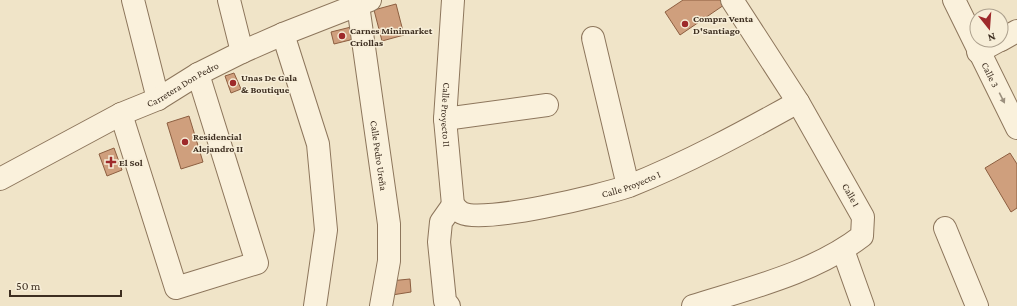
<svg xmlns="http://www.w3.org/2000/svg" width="1017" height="306" font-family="'Crimson Pro',serif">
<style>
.building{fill:#cf9f7d;stroke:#8d5f41}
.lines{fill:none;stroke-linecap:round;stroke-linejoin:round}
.minor-casing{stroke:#8d765c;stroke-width:24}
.minor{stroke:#faf1dc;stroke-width:22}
.oneway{fill:#9c907e}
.poi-dot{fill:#9e2a2b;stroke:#f7eed8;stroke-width:1.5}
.labels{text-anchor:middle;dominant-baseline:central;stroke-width:3;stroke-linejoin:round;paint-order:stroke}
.poi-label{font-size:10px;font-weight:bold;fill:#3d2e20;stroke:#f7eed8;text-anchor:start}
.street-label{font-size:10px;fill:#3d2e20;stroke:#f7eed8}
</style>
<rect width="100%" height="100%" fill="#f0e4c8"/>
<!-- building -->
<g class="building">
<polygon points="683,0 720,0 724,5 680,35 665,12"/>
<polygon points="396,4 404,35 382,41 374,10"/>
<polygon points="351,27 354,39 334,44 331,32"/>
<polygon points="234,73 241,89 231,93 225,76"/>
<polygon points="189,116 203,162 181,169 167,123"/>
<polygon points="114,148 122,170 107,176 99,154"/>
<polygon points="1010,153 1017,164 1017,208 1011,212 985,168"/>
<polygon points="410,279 411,292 392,295 390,281"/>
</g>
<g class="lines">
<defs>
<g id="minor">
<polyline points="133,0 158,99"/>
<polyline points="229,0 242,52"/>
<path id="s1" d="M453,0L445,119L453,205"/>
<path id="s2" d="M954,0L1017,128"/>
<path id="s3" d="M358,5L389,224V261L381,306"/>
<polyline points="283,34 318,144 326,230 315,306"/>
<polyline points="593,38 628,186"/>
<polyline points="1001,40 1017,31"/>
<polyline points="978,52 1000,40"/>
<polyline points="121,114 176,288 257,263 198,74"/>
<polyline points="445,119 547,105"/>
<path id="s4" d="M0,179L121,114L158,99L198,74L242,52L283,34L370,0"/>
<path id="s5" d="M453,205C455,207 458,211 462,213C483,224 603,195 629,186C687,163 744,132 798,102"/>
<polyline points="945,228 977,306"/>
<polyline points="843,250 863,306"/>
<polyline points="449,306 445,301 439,242 441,222 453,205"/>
<path d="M693,306C750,288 814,273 862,236L863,217L798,102L732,0"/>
</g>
</defs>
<!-- minor casing -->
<use href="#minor" class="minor-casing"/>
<!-- minor -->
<use href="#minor" class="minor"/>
</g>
<!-- one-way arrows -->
<defs><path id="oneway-solid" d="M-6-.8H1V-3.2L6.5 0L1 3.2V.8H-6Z"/></defs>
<use class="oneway" href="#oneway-solid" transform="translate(1002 98) rotate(63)"/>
<!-- markers -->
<g class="poi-dot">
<circle cx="685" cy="24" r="4"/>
<circle cx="342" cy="36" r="4"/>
<circle cx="233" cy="83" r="4"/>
<circle cx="185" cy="142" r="4"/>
<path d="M109 156h4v4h4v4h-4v4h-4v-4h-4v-4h4z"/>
</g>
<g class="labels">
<!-- poi labels -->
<g class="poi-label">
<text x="693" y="18">Compra Venta<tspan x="693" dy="12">D'Santiago</tspan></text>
<text x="350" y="30">Carnes Minimarket<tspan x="350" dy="12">Criollas</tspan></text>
<text x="241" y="77">Unas De Gala<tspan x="241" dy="12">&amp; Boutique</tspan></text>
<text x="193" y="136">Residencial<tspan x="193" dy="12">Alejandro II</tspan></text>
<text x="119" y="162">El Sol</text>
</g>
<!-- street labels -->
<g class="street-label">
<text stroke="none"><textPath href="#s2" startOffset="83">Calle 3</textPath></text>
<text stroke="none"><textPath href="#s4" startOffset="206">Carretera Don Pedro</textPath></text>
<text stroke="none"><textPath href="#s1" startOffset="115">Calle Proyecto II</textPath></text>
<text stroke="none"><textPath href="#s3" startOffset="152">Calle Pedro Ureña</textPath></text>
<text stroke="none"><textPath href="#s5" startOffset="185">Calle Proyecto I</textPath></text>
<text transform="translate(851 195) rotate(61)">Calle 1</text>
</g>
</g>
<!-- north arrow -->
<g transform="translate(989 28) rotate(163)"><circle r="19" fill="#f7eed8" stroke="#ada18e"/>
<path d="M0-3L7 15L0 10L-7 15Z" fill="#9e2a2b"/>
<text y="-6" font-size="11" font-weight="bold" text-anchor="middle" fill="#3d2e20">N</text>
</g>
<!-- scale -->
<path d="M10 290v6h111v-6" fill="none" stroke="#3d2e20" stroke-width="2"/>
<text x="16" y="290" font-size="12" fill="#3d2e20" stroke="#f7eed8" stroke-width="3" paint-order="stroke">50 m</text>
</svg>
